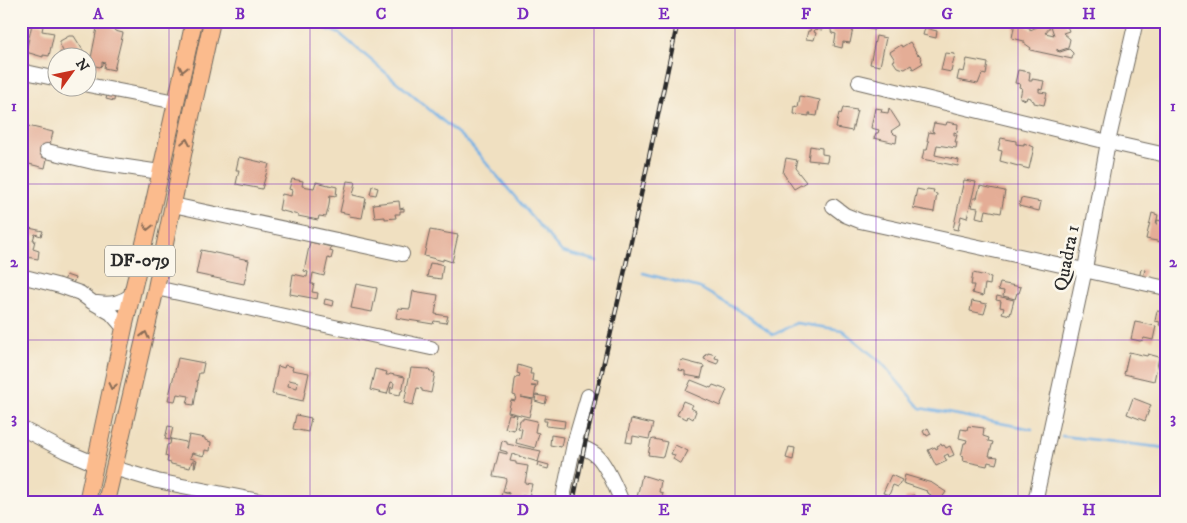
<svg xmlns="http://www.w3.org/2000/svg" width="1187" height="523" font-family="'IM FELL DW Pica',serif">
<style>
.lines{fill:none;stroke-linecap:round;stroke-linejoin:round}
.stream{stroke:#72b0e5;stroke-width:2.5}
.building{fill:#e4ad96;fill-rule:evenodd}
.minor-casing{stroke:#706a60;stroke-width:16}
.major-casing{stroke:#706a60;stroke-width:18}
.minor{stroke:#fff;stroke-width:14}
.major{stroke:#fbbb8d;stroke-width:16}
.rail-casing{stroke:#2b2b2b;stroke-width:4.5}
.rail{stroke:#fbf7ec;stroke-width:2.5;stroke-dasharray:8;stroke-linecap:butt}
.oneway{stroke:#896c57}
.grid{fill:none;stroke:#7b2cbf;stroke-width:1;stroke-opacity:0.55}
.labels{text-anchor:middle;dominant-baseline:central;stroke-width:5;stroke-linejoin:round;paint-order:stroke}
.shield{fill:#fbf7ec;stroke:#696865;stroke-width:1}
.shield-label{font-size:18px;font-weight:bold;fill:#2b2b2b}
.street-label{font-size:19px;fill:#2b2b2b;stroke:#fbf7ec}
.neatline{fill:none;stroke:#7b2cbf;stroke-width:2}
.grid-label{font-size:16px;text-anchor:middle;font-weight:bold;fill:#7b2cbf}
</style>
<rect width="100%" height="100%" fill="#fbf7ec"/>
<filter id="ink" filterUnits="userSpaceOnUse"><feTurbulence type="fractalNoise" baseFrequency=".02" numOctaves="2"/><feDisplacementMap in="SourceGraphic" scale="10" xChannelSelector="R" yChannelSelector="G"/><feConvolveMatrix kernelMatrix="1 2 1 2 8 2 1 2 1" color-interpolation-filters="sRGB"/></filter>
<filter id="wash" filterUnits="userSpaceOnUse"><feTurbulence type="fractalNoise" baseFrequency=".0096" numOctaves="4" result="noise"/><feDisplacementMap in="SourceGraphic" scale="20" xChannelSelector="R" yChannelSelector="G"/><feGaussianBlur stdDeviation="1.12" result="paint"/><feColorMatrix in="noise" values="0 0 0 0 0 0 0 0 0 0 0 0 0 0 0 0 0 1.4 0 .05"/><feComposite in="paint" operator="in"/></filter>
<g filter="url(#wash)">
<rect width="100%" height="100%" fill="#f0e0c1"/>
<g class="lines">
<!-- stream -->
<g class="stream">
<polyline points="306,21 340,34 469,143 562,252 598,261"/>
<polyline points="643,273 700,288 748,316 773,335 796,323 842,330 882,363 920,408 1032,429"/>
<polyline points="1062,436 1166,448"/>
</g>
</g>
<g id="blocks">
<!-- building -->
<g class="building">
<polygon points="99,21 110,22 113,27 112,27 115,31 123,33 114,70 104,68 105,63 102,62 102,65 100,67 91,65 90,63 97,28 99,29 99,26 98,26"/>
<polygon points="812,21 824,21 822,30 815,29 814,32 816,33 814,40 806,39 808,31 810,31"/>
<polygon points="835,21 851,21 851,24 854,24 850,43 843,42 842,48 834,46 836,34 832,33 831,31 832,26 835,24"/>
<polygon points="870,21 876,21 874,30 869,29"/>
<path d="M1042,21H1061L1060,23L1065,21L1069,31L1063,33L1070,39L1068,48L1059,51L1057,49V51L1060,52L1069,49L1073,53L1072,59L1030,50L1031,48L1024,43V41L1012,38L1015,22L1028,24L1027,27L1030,28V30L1037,27ZM1051,26L1054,35L1045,33Z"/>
<polygon points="32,24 43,26 42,31 54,33 49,56 43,55 43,57 26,52"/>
<polygon points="925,28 937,31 936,38 923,35"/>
<polygon points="69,36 74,36 84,52 87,53 86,58 58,58 60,52 64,53 60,45 60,41"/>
<polygon points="876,36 886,38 880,66 870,64"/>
<polygon points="910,42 918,55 919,54 922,59 921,60 923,63 913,69 911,65 905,69 897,67 893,61 895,60 890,52 901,45 902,47"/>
<polygon points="945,53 955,54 951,72 941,70"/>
<polygon points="967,59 988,63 986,75 982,74 978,84 957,80 959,71 964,72"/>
<polygon points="1018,70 1030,72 1029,81 1032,81 1032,79 1044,81 1042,90 1039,89 1039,92 1047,93 1044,105 1034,103 1034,101 1031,100 1031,98 1027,97 1026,100 1020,98 1022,88 1019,87 1020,84 1015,83"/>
<polygon points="108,92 115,93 114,101 106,99"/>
<polygon points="800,96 820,100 817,116 810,115 811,113 809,113 809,116 794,114 795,106 798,107"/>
<polygon points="843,108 857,110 852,131 836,128 839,113 841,114"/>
<polygon points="875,108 882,109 881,112 888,113 889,108 900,125 891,131 894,134 897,135 896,143 874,138 876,133 878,133 879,130 871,128"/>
<polygon points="947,122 958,124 957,133 954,132 954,135 957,135 955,142 957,142 956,148 937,145 935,155 959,160 958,166 922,159 924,150 927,150 929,141 927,141 929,132 934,133 934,132 932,131 934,123 946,125"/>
<polygon points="28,126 53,132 45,168 21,162 21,155"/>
<polygon points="1001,138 1016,141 1016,144 1024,145 1024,143 1034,147 1029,169 1000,161 1002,151 998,150"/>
<polygon points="810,146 822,148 822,154 828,155 827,162 808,160"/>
<polygon points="239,157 269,164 262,189 236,184 239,170 236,170"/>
<polygon points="786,158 797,160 795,168 806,182 794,189 783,173"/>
<polygon points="292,179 303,181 302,186 314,188 316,182 337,187 336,196 330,195 329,205 326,217 319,216 318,220 298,216 298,215 279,210 282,194 291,196 292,190 289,189"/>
<polygon points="964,180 976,182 967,218 961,216 958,230 953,229"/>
<polygon points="347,181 356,182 353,195 366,198 362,218 349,216 350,214 340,212"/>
<polygon points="372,186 378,188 376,195 370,194"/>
<polygon points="980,186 1005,191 1001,213 986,210 984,219 976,217 978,208 972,207 974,198 977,198"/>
<polygon points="917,189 926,191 927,189 934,190 933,193 937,194 934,212 913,208"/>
<polygon points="1021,198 1041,202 1039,211 1019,206"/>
<polygon points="399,201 400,209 404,208 404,211 400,211 400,214 395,214 396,218 385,219 385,217 375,218 373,204"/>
<polygon points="1152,213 1158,215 1156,224 1157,224 1157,220 1166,222 1166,240 1162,242 1146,239"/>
<polygon points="29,228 43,231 41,236 35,234 33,240 35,240 33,249 39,251 38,259 21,256 21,237 27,238"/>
<polygon points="430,230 458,235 452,262 443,259 443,261 424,256"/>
<polygon points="310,242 331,247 330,251 333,252 331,259 328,258 324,276 313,273 311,284 314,284 312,292 318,293 317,299 290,294 293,274 307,277 308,272 304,271"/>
<polygon points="201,250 249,260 244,284 196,274"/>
<polygon points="430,263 436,264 436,263 443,265 441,279 427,277"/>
<polygon points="1141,269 1145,270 1142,280 1139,279"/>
<polygon points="973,273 991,277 990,285 985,284 983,296 972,293 974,285 971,285"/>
<polygon points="66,275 75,278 73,284 64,282"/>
<polygon points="1000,283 1021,287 1019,293 1017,293 1015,299 1003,296 1004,291 998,290"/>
<polygon points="356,284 377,288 372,312 351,308"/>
<polygon points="413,291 438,295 435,314 448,316 446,323 434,321 433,324 396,318 398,308 410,309"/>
<polygon points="997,296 1014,300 1010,315 1002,313 1004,308 1000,307 1001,301 996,300"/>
<polygon points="325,299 334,301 333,306 324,304"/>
<polygon points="972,301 987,304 984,314 970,311"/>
<polygon points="1165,306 1166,306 1166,330 1164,326 1159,325 1160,322 1155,321 1157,311 1164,312"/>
<polygon points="1135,322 1156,326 1153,340 1144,338 1143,340 1140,341 1131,339"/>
<polygon points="1129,352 1147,356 1148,354 1159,357 1154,381 1124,374"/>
<polygon points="708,353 716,355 715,358 719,359 717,364 704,359 706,354 708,354"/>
<polygon points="1164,353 1166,354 1166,370 1160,369"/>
<polygon points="178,358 204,363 202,373 199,373 197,382 198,382 194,405 187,404 189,396 177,394 175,401 168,400"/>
<polygon points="681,360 704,366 701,378 685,375 685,371 679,370"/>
<path d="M285,365L293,367L292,370L309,373L303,401L272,394L278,366L284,368ZM289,380L298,382L297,388L288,386Z"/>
<polygon points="518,365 531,369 530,374 533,374 532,381 538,382 537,386 531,386 536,387 534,399 521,397 533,400 529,417 508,412 511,400 515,401 516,396 513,395 515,380 517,376 519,377 520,374 517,373"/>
<polygon points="411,368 427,369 430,371 430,372 435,373 431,393 422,391 422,389 417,388 413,405 404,403"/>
<polygon points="375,369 387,372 386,375 389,375 390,374 405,377 402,391 401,391 400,395 390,393 391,387 393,388 394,383 391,382 387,394 370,390"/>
<polygon points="691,380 711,388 713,385 727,390 720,406 686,391"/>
<polygon points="536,395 547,397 545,404 535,401"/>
<polygon points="1133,398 1151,405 1145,421 1127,414"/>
<polygon points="683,401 693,405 691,408 696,411 693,419 688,416 687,419 677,415"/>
<polygon points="509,414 517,415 514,430 505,428"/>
<polygon points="296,415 311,418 308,432 293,429"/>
<polygon points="523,418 537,421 535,432 539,433 535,448 516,443 517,438 520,439 522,429 518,428 520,420 523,420"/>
<polygon points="544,418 565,421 564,428 546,426 547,421 544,421"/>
<polygon points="631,419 653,424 649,439 633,436 632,443 626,442"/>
<polygon points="168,426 173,427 170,440 165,439"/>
<polygon points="968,426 984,428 983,436 989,438 988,441 993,442 989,456 998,457 996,464 988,462 987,466 963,461 964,457 961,456 964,443 966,443 967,440 959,438 961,429 967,430"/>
<polygon points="928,428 931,434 927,436 926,434 925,435 923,431"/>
<polygon points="189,435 205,438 205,440 211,442 210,451 205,450 204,456 192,453 190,458 197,460 195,467 194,467 195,461 192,461 190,468 171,464 171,463 167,462 168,457 165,456 167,445 170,444 171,439 186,442 185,448 186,449"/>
<polygon points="551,435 563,437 561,447 550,445"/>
<polygon points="654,439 667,442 663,457 648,455 651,440"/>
<polygon points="502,441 507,442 507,444 541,451 538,462 512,454 510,461 516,462 516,464 528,466 525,483 532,484 529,497 522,496 521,497 529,498 529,502 493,502 493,499 500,501 502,492 509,494 509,493 503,491 506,480 505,478 493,476 499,452 507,454 507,452 500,450"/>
<polygon points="941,444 942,446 944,445 946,448 950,446 954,455 949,457 948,454 944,456 947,461 936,466 928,450 935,447 936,449 938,448 937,446"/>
<polygon points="675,445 688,451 681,464 673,459 675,455 671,454"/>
<polygon points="789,447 795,448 793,460 786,458"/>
<polygon points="538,462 549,465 548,469 537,466"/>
<polygon points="642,475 661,481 659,492 663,493 661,502 636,502"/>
<polygon points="891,475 902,480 898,487 893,485 889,495 883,493"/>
<polygon points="905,475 932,483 946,492 939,502 930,502 928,500 931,495 926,492 927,491 903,483"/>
<polygon points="914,495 915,499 920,498 921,501 906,502 905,498"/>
<polygon points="581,496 588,498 587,502 578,502 579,497"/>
</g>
</g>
</g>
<g filter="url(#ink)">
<use href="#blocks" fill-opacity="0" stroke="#706a60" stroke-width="1"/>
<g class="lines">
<defs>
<g id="minor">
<polyline points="21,71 58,79"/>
<polyline points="859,82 1108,142 1166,155"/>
<polyline points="88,85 176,102"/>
<polyline points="47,151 93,162 160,172"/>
<polyline points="173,205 402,254"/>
<polyline points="833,206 845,215 860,221 1166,288"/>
<polyline points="21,276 60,286 80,293 92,302 111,313 124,328"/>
<polyline points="156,288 431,348"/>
<path d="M97,303C111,305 121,303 132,295"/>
<polyline points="21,428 65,451 96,464"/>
<path d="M574,444C582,447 590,450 596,455C605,463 617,490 622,502"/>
<polyline points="114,468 157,481 264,502"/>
<polyline points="562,502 574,444 588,396"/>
<polyline points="1035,502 1085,269 1108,142 1136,21"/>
</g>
<g id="major">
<polyline points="87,502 124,328 155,197 194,21"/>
<polyline points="106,502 156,288 187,135 212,21"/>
</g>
</defs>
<!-- minor casing -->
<use href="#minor" class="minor-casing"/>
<!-- major casing -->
<use href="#major" class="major-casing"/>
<!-- minor -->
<use href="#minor" class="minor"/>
<!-- major -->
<use href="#major" class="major"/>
<defs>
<polyline id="rail" points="573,502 584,448 620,293 678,21"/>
</defs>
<!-- rail casing -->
<use href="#rail" class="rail-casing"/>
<!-- rail -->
<use href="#rail" class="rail"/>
</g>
<!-- one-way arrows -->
<defs><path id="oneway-chevron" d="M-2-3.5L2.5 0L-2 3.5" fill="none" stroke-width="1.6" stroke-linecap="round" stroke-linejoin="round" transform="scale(1.25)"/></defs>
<g class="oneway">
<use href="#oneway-chevron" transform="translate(183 69) rotate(102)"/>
<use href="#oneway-chevron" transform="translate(186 142) rotate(-79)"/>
<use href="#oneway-chevron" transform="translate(148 227) rotate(103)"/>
<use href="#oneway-chevron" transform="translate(145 335) rotate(-76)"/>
<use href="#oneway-chevron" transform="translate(112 386) rotate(102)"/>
</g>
</g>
<!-- grid -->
<path class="grid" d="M169,21V502M310,21V502M452,21V502M594,21V502M735,21V502M876,21V502M1018,21V502M21,184H1166M21,340H1166"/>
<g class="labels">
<!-- shield labels -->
<rect class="shield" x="105" y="245.5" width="70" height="31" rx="4"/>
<g class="shield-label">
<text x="140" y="261">DF-079</text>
</g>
<!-- street labels -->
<g class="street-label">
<text transform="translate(1067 258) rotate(-79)">Quadra 1</text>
</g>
</g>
<!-- margin -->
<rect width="1187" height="523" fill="none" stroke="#fbf7ec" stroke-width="55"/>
<!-- north arrow -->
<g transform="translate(72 72) rotate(57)"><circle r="24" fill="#fbf7ec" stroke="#a8a59f"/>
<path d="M0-4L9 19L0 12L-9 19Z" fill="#c8321e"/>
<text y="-8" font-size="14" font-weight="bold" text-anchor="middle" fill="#2b2b2b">N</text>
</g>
<rect x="28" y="28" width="1132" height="468" class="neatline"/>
<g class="grid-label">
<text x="98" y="19">A</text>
<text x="240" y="19">B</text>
<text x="381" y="19">C</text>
<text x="523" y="19">D</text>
<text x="664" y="19">E</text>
<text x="806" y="19">F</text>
<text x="947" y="19">G</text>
<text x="1089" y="19">H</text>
<text x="14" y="111">1</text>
<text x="1173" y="111">1</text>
<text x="14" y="267">2</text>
<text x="1173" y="267">2</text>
<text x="14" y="423">3</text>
<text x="1173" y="423">3</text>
<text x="98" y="515">A</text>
<text x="240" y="515">B</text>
<text x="381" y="515">C</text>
<text x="523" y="515">D</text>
<text x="664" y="515">E</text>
<text x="806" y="515">F</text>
<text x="947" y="515">G</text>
<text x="1089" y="515">H</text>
</g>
</svg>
